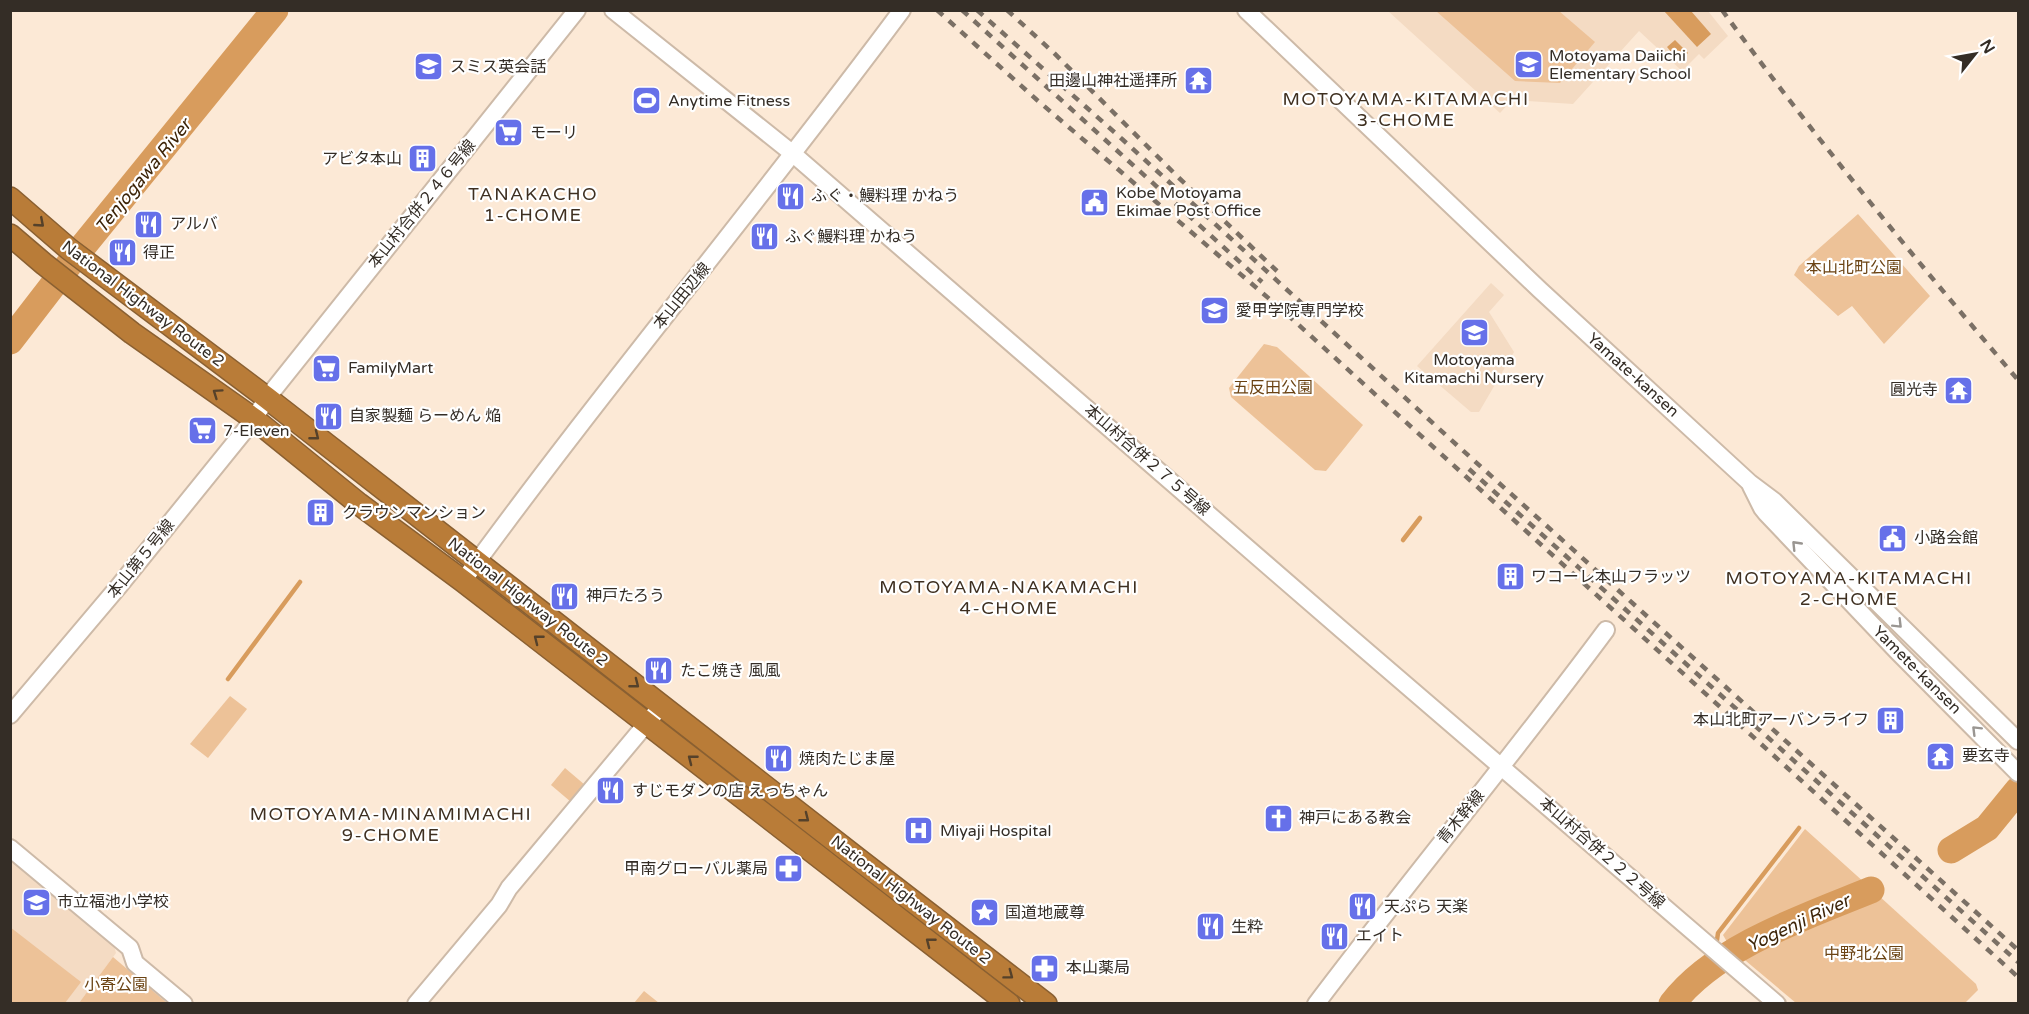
<svg xmlns="http://www.w3.org/2000/svg" width="2029" height="1014" font-family="'Varela Round','Noto Sans JP',sans-serif">
<style>
.built{fill:#f4dbc3}
.green{fill:#edc298}
.water{fill:#d89c5d}
.lines{fill:none;stroke-linecap:round;stroke-linejoin:round}
.stream{stroke:#d89c5d;stroke-width:4.5}
.river{stroke:#d89c5d;stroke-width:27}
.secondary-casing{stroke:#cdbaa8;stroke-width:20}
.highway-casing{stroke:#8a6032;stroke-width:24}
.secondary{stroke:#fff;stroke-width:16}
.highway{stroke:#b97c38;stroke-width:21}
.rail{stroke:#7b7065;stroke-width:4.5;stroke-dasharray:8 8;stroke-linecap:butt}
.oneway{stroke:#55412a}
.oneway2{stroke:#9a9692}
.labels{text-anchor:middle;dominant-baseline:central;stroke-width:4.5;stroke-linejoin:round;paint-order:stroke}
.poi-label{font-size:16px;fill:#342d26;stroke:#fff;text-anchor:start}
.street-label{font-size:16px;fill:#342d26;stroke:#fff}
.park-label{font-size:16px;fill:#6b4313;stroke:#fff}
.neighbourhood-label{font-size:18px;letter-spacing:1.5px;fill:#3e2f20;stroke:#fff}
.water-label{font-size:18px;font-style:italic;fill:#3d2408;stroke:#fff}
</style>
<rect width="100%" height="100%" fill="#fce9d6"/>
<!-- built -->
<g class="built">
<polygon points="1388,11 1708,11 1728,36 1704,59 1699,54 1682,71 1639,31 1573,104 1512,100 1500,113"/>
<polygon points="1491,283 1504,295 1489,312 1514,352 1479,412 1471,412 1417,366"/>
<polygon points="10,859 114,946 116,953 79,1003 11,1003"/>
</g>
<!-- green -->
<g class="green">
<polygon points="1436,11 1559,11 1595,42 1560,83 1515,81"/>
<polygon points="1858,214 1930,296 1884,344 1852,306 1838,316 1794,275 1799,266"/>
<polygon points="1264,344 1277,347 1363,425 1326,471 1315,470 1231,397 1229,388"/>
<polygon points="230,696 247,709 208,758 190,744"/>
<polygon points="565,768 585,785 571,802 551,785"/>
<polygon points="1805,829 1866,884 1779,922 1730,947 1723,935"/>
<polygon points="1878,895 1976,984 1978,990 1965,1003 1796,1003 1740,956 1773,936"/>
<polygon points="10,927 81,982 65,1003 11,1003"/>
<polygon points="113,957 167,1003 79,1003"/>
<polygon points="644,991 659,1003 634,1003"/>
</g>
<!-- water -->
<g class="water">
<polygon points="1664,11 1691,11 1711,34 1697,47"/>
<polygon points="1675,40 1688,53 1679,61 1667,47"/>
</g>
<g class="lines">
<!-- stream -->
<g class="stream">
<polyline points="1403,540 1420,518"/>
<polyline points="228,679 300,582"/>
<polyline points="2018,790 2018,789"/>
<polyline points="1716,947 1718,933 1799,828"/>
</g>
<!-- river -->
<g class="river">
<polyline points="10,341 84,245 275,10"/>
<polyline points="1951,850 1987,828 2018,790"/>
<path d="M1672,1004C1715,947 1807,916 1871,890"/>
</g>
<defs>
<g id="secondary">
<polyline points="613,10 792,153 1342,630 1777,1004"/>
<polyline points="1246,10 1540,290 1750,483 1774,501 2018,741"/>
<polyline points="1751,486 1762,508 1766,513 1897,651 2018,773"/>
<path d="M463,581C604,387 759,203 902,10"/>
<polyline points="10,715 119,586 254,419 267,398 577,10"/>
<polyline points="10,848 130,948 135,963 184,1004"/>
<polyline points="416,1004 499,905 509,888 662,705"/>
<path d="M1316,1004C1411,878 1512,757 1606,630"/>
</g>
<g id="highway">
<polyline points="10,198 69,249 267,398 858,859 1046,1004"/>
<polyline points="10,235 44,264 132,333 254,419 359,504 463,581 1009,1004"/>
</g>
</defs>
<!-- secondary casing -->
<use href="#secondary" class="secondary-casing"/>
<!-- highway casing -->
<use href="#highway" class="highway-casing"/>
<!-- secondary -->
<use href="#secondary" class="secondary"/>
<!-- highway -->
<use href="#highway" class="highway"/>
<!-- rail -->
<g class="rail">
<polyline points="937,10 1037,100 1280,308 2018,977"/>
<polyline points="962,10 1262,282"/>
<polyline points="977,10 1122,139 1459,447 2018,950"/>
<polyline points="1007,10 1054,53 1179,178 1277,271"/>
<path d="M1722,10C1815,138 1916,260 2018,380"/>
<polyline points="1469,469 2018,962"/>
</g>
</g>
<!-- one-way arrows -->
<defs><path id="oneway-chevron" d="M-2-3.5L2.5 0L-2 3.5" fill="none" stroke-width="1.6" stroke-linecap="round" stroke-linejoin="round" transform="scale(1.5)"/></defs>
<g class="oneway">
<use href="#oneway-chevron" transform="translate(40 223) rotate(41)"/>
<use href="#oneway-chevron" transform="translate(217 393) rotate(-145)"/>
<use href="#oneway-chevron" transform="translate(315 436) rotate(38)"/>
<use href="#oneway-chevron" transform="translate(538 639) rotate(-142)"/>
<use href="#oneway-chevron" transform="translate(635 684) rotate(38)"/>
<use href="#oneway-chevron" transform="translate(692 759) rotate(-142)"/>
<use href="#oneway-chevron" transform="translate(805 818) rotate(38)"/>
<use href="#oneway-chevron" transform="translate(930 942) rotate(-142)"/>
<use href="#oneway-chevron" transform="translate(1009 975) rotate(37)"/>
</g>
<g class="oneway2">
<use href="#oneway-chevron" transform="translate(1796 545) rotate(-134)"/>
<use href="#oneway-chevron" transform="translate(1898 624) rotate(45)"/>
<use href="#oneway-chevron" transform="translate(1976 730) rotate(-135)"/>
</g>
<!-- icons -->
<defs>
<symbol id="school-square" viewBox="-11 -11 22 22"><rect x="-9" y="-9" width="18" height="18" rx="4" fill="#6670e9" stroke="#fff"/><path d="M0-5L7-2L0 1L-7-2ZM-4 1L0 2.5L4 1V4Q0 6-4 4Z" fill="#fff"/></symbol>
<symbol id="temple-square" viewBox="-11 -11 22 22"><rect x="-9" y="-9" width="18" height="18" rx="4" fill="#6670e9" stroke="#fff"/><path d="M0-6L5-2H3V0L6.5 2.5H4V6H1.5V3h-3V6H-4V2.5H-6.5L-3 0V-2H-5Z" fill="#fff"/></symbol>
<symbol id="stadium-square" viewBox="-11 -11 22 22"><rect x="-9" y="-9" width="18" height="18" rx="4" fill="#6670e9" stroke="#fff"/><path d="M0-5a6.5 5 0 1 0 0 10a6.5 5 0 1 0 0-10ZM-3.5-1.8h7v3.6h-7Z" fill="#fff"/></symbol>
<symbol id="supermarket-square" viewBox="-11 -11 22 22"><rect x="-9" y="-9" width="18" height="18" rx="4" fill="#6670e9" stroke="#fff"/><path d="M-6-5.5h2.5l.6 2H6L4.5 2H-2.5L-4.4-4H-6ZM-1.5 3.2a1.3 1.3 0 1 0 .1 0ZM3 3.2a1.3 1.3 0 1 0 .1 0Z" fill="#fff"/></symbol>
<symbol id="building-square" viewBox="-11 -11 22 22"><rect x="-9" y="-9" width="18" height="18" rx="4" fill="#6670e9" stroke="#fff"/><path d="M-4-6H4V6H1V3H-1V6H-4ZM-2.5-4.3h1.7v1.8h-1.7ZM.8-4.3h1.7v1.8H.8ZM-2.5-1h1.7V.8h-1.7ZM.8-1h1.7V.8H.8Z" fill="#fff"/></symbol>
<symbol id="restaurant-square" viewBox="-11 -11 22 22"><rect x="-9" y="-9" width="18" height="18" rx="4" fill="#6670e9" stroke="#fff"/><path d="M-5-6h1v4h1v-4h1v4h1v-4h1v5L-1.5 .5V6h-2V.5L-5-1ZM5-6V6H3V1.5H1.5Q1.5-4 5-6Z" fill="#fff"/></symbol>
<symbol id="civic-square" viewBox="-11 -11 22 22"><rect x="-9" y="-9" width="18" height="18" rx="4" fill="#6670e9" stroke="#fff"/><path d="M-.6-6.5H3V-4.5H.6V-3L4-1V1h2V6H-6V1h2V-1L-.6-3ZM-1.2 2.5V6h2.4V2.5Z" fill="#fff"/></symbol>
<symbol id="university-square" viewBox="-11 -11 22 22"><rect x="-9" y="-9" width="18" height="18" rx="4" fill="#6670e9" stroke="#fff"/><path d="M0-5L7-2L0 1L-7-2ZM-4 1L0 2.5L4 1V4Q0 6-4 4Z" fill="#fff"/></symbol>
<symbol id="church-square" viewBox="-11 -11 22 22"><rect x="-9" y="-9" width="18" height="18" rx="4" fill="#6670e9" stroke="#fff"/><path d="M-1.2-6h2.4v3.5h3.3v2.4h-3.3V6h-2.4V-.1h-3.3v-2.4h3.3Z" fill="#fff"/></symbol>
<symbol id="hospital-square" viewBox="-11 -11 22 22"><rect x="-9" y="-9" width="18" height="18" rx="4" fill="#6670e9" stroke="#fff"/><path d="M-5-5h3v3.5h4V-5h3V5h-3V1.5h-4V5h-3Z" fill="#fff"/></symbol>
<symbol id="pharmacy-square" viewBox="-11 -11 22 22"><rect x="-9" y="-9" width="18" height="18" rx="4" fill="#6670e9" stroke="#fff"/><path d="M-2-6h4v4h4v4h-4v4h-4v-4h-4v-4h4Z" fill="#fff"/></symbol>
<symbol id="sight-square" viewBox="-11 -11 22 22"><rect x="-9" y="-9" width="18" height="18" rx="4" fill="#6670e9" stroke="#fff"/><path d="M0-6L1.8-2.2L6-1.7L2.9 1.2L3.7 5.4L0 3.3L-3.7 5.4L-2.9 1.2L-6-1.7L-1.8-2.2Z" fill="#fff"/></symbol>
</defs>
<g fill-rule="evenodd">
<use href="#school-square" x="1512" y="48" width="33" height="33"/>
<use href="#school-square" x="412" y="50" width="33" height="33"/>
<use href="#temple-square" x="1182" y="64" width="33" height="33"/>
<use href="#stadium-square" x="630" y="84" width="33" height="33"/>
<use href="#supermarket-square" x="492" y="116" width="33" height="33"/>
<use href="#building-square" x="406" y="142" width="33" height="33"/>
<use href="#restaurant-square" x="774" y="180" width="33" height="33"/>
<use href="#civic-square" x="1078" y="186" width="33" height="33"/>
<use href="#restaurant-square" x="132" y="208" width="33" height="33"/>
<use href="#restaurant-square" x="748" y="220" width="33" height="33"/>
<use href="#restaurant-square" x="106" y="236" width="33" height="33"/>
<use href="#university-square" x="1198" y="294" width="33" height="33"/>
<use href="#school-square" x="1458" y="316" width="33" height="33"/>
<use href="#supermarket-square" x="310" y="352" width="33" height="33"/>
<use href="#temple-square" x="1942" y="374" width="33" height="33"/>
<use href="#restaurant-square" x="312" y="400" width="33" height="33"/>
<use href="#supermarket-square" x="186" y="414" width="33" height="33"/>
<use href="#building-square" x="304" y="496" width="33" height="33"/>
<use href="#civic-square" x="1876" y="522" width="33" height="33"/>
<use href="#building-square" x="1494" y="560" width="33" height="33"/>
<use href="#restaurant-square" x="548" y="580" width="33" height="33"/>
<use href="#restaurant-square" x="642" y="654" width="33" height="33"/>
<use href="#building-square" x="1874" y="704" width="33" height="33"/>
<use href="#temple-square" x="1924" y="740" width="33" height="33"/>
<use href="#restaurant-square" x="762" y="742" width="33" height="33"/>
<use href="#restaurant-square" x="594" y="774" width="33" height="33"/>
<use href="#church-square" x="1262" y="802" width="33" height="33"/>
<use href="#hospital-square" x="902" y="814" width="33" height="33"/>
<use href="#pharmacy-square" x="772" y="852" width="33" height="33"/>
<use href="#school-square" x="20" y="886" width="33" height="33"/>
<use href="#restaurant-square" x="1346" y="890" width="33" height="33"/>
<use href="#sight-square" x="968" y="896" width="33" height="33"/>
<use href="#restaurant-square" x="1194" y="910" width="33" height="33"/>
<use href="#restaurant-square" x="1318" y="920" width="33" height="33"/>
<use href="#pharmacy-square" x="1028" y="952" width="33" height="33"/>
</g>
<g class="labels">
<!-- poi labels -->
<g class="poi-label">
<text x="1549" y="56">Motoyama Daiichi<tspan x="1549" dy="18">Elementary School</tspan></text>
<text x="450" y="67">スミス英会話</text>
<text x="1177" y="81" text-anchor="end">田邊山神社遥拝所</text>
<text x="668" y="101">Anytime Fitness</text>
<text x="530" y="133">モーリ</text>
<text x="402" y="159" text-anchor="end">アビタ本山</text>
<text x="1116" y="193">Kobe Motoyama<tspan x="1116" dy="18">Ekimae Post Office</tspan></text>
<text x="811" y="196">ふぐ・鰻料理 かねう</text>
<text x="170" y="224">アルバ</text>
<text x="785" y="237">ふぐ鰻料理 かねう</text>
<text x="143" y="253">得正</text>
<text x="1236" y="311">愛甲学院専門学校</text>
<text x="1474" y="360" text-anchor="middle">Motoyama<tspan x="1474" dy="18">Kitamachi Nursery</tspan></text>
<text x="348" y="368">FamilyMart</text>
<text x="1938" y="390" text-anchor="end">圓光寺</text>
<text x="349" y="416">自家製麺 らーめん 焔</text>
<text x="223" y="431">7-Eleven</text>
<text x="342" y="513">クラウンマンション</text>
<text x="1914" y="538">小路会館</text>
<text x="1531" y="577">ワコーレ本山フラッツ</text>
<text x="586" y="596">神戸たろう</text>
<text x="680" y="671">たこ焼き 風風</text>
<text x="1869" y="720" text-anchor="end">本山北町アーバンライフ</text>
<text x="1962" y="756">要玄寺</text>
<text x="799" y="759">焼肉たじま屋</text>
<text x="632" y="791">すじモダンの店 えっちゃん</text>
<text x="1299" y="818">神戸にある教会</text>
<text x="940" y="831">Miyaji Hospital</text>
<text x="768" y="869" text-anchor="end">甲南グローバル薬局</text>
<text x="57" y="902">市立福池小学校</text>
<text x="1384" y="907">天ぷら 天楽</text>
<text x="1005" y="913">国道地蔵尊</text>
<text x="1231" y="927">生粋</text>
<text x="1356" y="936">エイト</text>
<text x="1066" y="968">本山薬局</text>
</g>
<!-- street labels -->
<g class="street-label">
<text transform="translate(422 204) rotate(-51)">本山村合併２４６号線</text>
<text transform="translate(682 296) rotate(-51)">本山田辺線</text>
<text transform="translate(143 304) rotate(37)">National Highway Route 2</text>
<text transform="translate(1633 375) rotate(42)">Yamate-kansen</text>
<text transform="translate(1147 460) rotate(41)">本山村合併２７５号線</text>
<text transform="translate(141 559) rotate(-51)">本山第５号線</text>
<text transform="translate(528 602) rotate(38)">National Highway Route 2</text>
<text transform="translate(1917 670) rotate(45)">Yamete-kansen</text>
<text transform="translate(1461 817) rotate(-51)">青木幹線</text>
<text transform="translate(1602 853) rotate(41)">本山村合併２２２号線</text>
<text transform="translate(911 900) rotate(38)">National Highway Route 2</text>
</g>
<!-- park labels -->
<g class="park-label">
<text x="1854" y="268">本山北町公園</text>
<text x="1273" y="388">五反田公園</text>
<text x="1864" y="954">中野北公園</text>
<text x="116" y="985">小寄公園</text>
</g>
<!-- neighbourhood labels -->
<g class="neighbourhood-label">
<text x="1406" y="99">MOTOYAMA-KITAMACHI<tspan x="1406" dy="21">3-CHOME</tspan></text>
<text x="533" y="194">TANAKACHO<tspan x="533" dy="21">1-CHOME</tspan></text>
<text x="1849" y="578">MOTOYAMA-KITAMACHI<tspan x="1849" dy="21">2-CHOME</tspan></text>
<text x="1009" y="587">MOTOYAMA-NAKAMACHI<tspan x="1009" dy="21">4-CHOME</tspan></text>
<text x="391" y="814">MOTOYAMA-MINAMIMACHI<tspan x="391" dy="21">9-CHOME</tspan></text>
</g>
<!-- water labels -->
<g class="water-label">
<text transform="translate(143 176) rotate(-51)">Tenjogawa River</text>
<text transform="translate(1798 923) rotate(-25)">Yogenji River</text>
</g>
</g>
<!-- border -->
<rect width="2029" height="1014" fill="none" stroke="#342d26" stroke-width="24"/>
<!-- north arrow -->
<g transform="translate(1975 54) rotate(59)" stroke="#ffffff" stroke-width="4.5" paint-order="stroke">
<path d="M0-4.5L10 22L0 15L-10 22Z" fill="#342d26"/>
<text y="-9" font-size="16" font-weight="bold" text-anchor="middle" fill="#342d26">N</text>
</g>
</svg>
